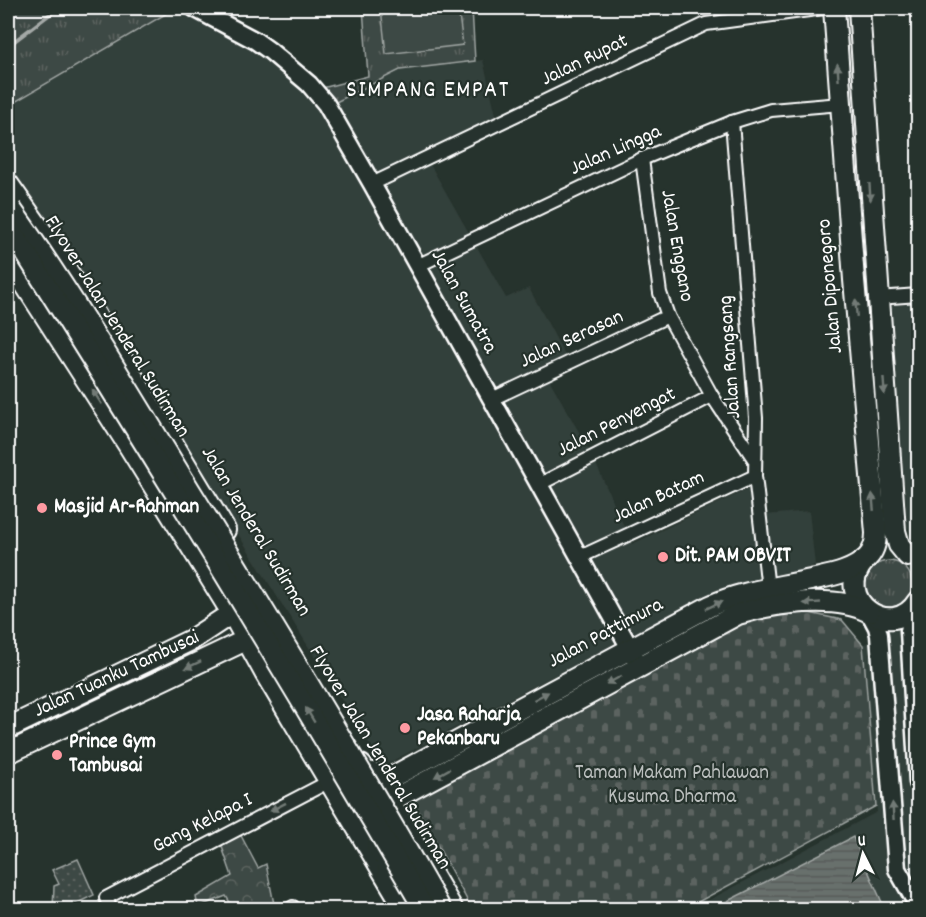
<svg xmlns="http://www.w3.org/2000/svg" width="926" height="917" font-family="Dekko,sans-serif">
<style>
.built{fill:#333f3a}
.grass{fill:url(#grass-dots);stroke:#9ea4a2;stroke-width:1.5}
.forest{fill:url(#forest-crowns);stroke:#9ea4a2;stroke-width:1.5}
.cemetery{fill:url(#cemetery-stones);stroke:#9ea4a2;stroke-width:1.5}
.park{fill:url(#park-tufts);stroke:#9ea4a2;stroke-width:1.5}
.garden{fill:#3e4944;stroke:#9ea4a2;stroke-width:1.5}
.water{fill:url(#water-rules);stroke:#a4a9a7;stroke-width:1.5}
.lines{fill:none;stroke-linecap:round;stroke-linejoin:round}
.stream{stroke:#a4a9a7;stroke-width:4}
.street-casing{stroke:#fff;stroke-width:16}
.secondary-casing{stroke:#fff;stroke-width:21}
.primary-casing{stroke:#fff;stroke-width:24}
.street{stroke:#26332d;stroke-width:12}
.secondary{stroke:#26332d;stroke-width:16}
.primary{stroke:#26332d;stroke-width:20}
.primary-bridge-casing{stroke:#fff;stroke-width:24;stroke-linecap:butt}
.primary-bridge{stroke:#26332d;stroke-width:20}
.oneway{fill:#727a76}
.poi-dot{fill:#ff9aa2;stroke:#26332d;stroke-width:2}
.labels{text-anchor:middle;dominant-baseline:central;stroke-width:4.5;stroke-linejoin:round;paint-order:stroke}
.street-label{font-size:21px;fill:#fff;stroke:#26332d}
.poi-label{font-size:21px;font-weight:bold;fill:#fff;stroke:#26332d;text-anchor:start}
.park-label{font-size:21px;fill:#bbbfbe;stroke:#26332d}
.quarter-label{font-size:24px;letter-spacing:1.5px;fill:#fff;stroke:#26332d}
</style>
<defs>
<pattern id="grass-dots" width="8" height="8" patternUnits="userSpaceOnUse" patternTransform="scale(1.5)"><rect width="8" height="8" fill="#3e4944"/><path d="M2 2h.1M6 6h.1" fill="none" stroke="#5b6460" stroke-width="1.8" stroke-linecap="round"/></pattern>
<pattern id="forest-crowns" width="20" height="18" patternUnits="userSpaceOnUse" patternTransform="scale(1.5)"><rect width="20" height="18" fill="#3e4944"/><path d="M2 6a3 3 0 1 1 6 0M12 15a3 3 0 1 1 6 0" fill="none" stroke="#5b6460"/></pattern>
<pattern id="cemetery-stones" width="16" height="16" patternUnits="userSpaceOnUse" patternTransform="scale(1.5)"><rect width="16" height="16" fill="#3e4944"/><path d="M2 7V4a2 2 0 0 1 4 0v3zM10 15v-3a2 2 0 0 1 4 0v3z" fill="#5b6460"/></pattern>
<pattern id="park-tufts" width="24" height="20" patternUnits="userSpaceOnUse" patternTransform="scale(1.5)"><rect width="24" height="20" fill="#3e4944"/><path d="M3 7l-1-3M5 7V3M7 7l1-3M15 17l-1-3M17 17v-4M19 17l1-3" fill="none" stroke="#5b6460"/></pattern>
<pattern id="water-rules" width="6" height="5" patternUnits="userSpaceOnUse" patternTransform="scale(1.5)"><rect width="6" height="5" fill="#67706c"/><path d="M0 2.5h6" fill="none" stroke="#575a59"/></pattern>
</defs>
<rect width="100%" height="100%" fill="#26332d"/>
<filter id="ink" filterUnits="userSpaceOnUse"><feTurbulence type="fractalNoise" baseFrequency=".0167" numOctaves="2"/><feDisplacementMap in="SourceGraphic" scale="12" xChannelSelector="R" yChannelSelector="G"/><feConvolveMatrix kernelMatrix="1 2 1 2 8 2 1 2 1" color-interpolation-filters="sRGB"/></filter>
<g filter="url(#ink)">
<!-- built -->
<g class="built">
<polygon points="8,8 192,8 308,85 623,639 383,766 228,518 52,229 22,197 8,178"/>
<polygon points="483,60 498,123 373,183 328,106 400,70"/>
<polygon points="427,159 506,298 529,288 568,361 545,372 592,455 632,544 752,487 755,516 809,511 815,565 774,581 724,587 625,638 374,184"/>
<polygon points="918,300 918,544 908,528 889,309 893,304 897,302"/>
<polygon points="918,611 918,909 690,910 877,812 863,645"/>
</g>
<!-- grass -->
<polygon class="grass" points="78,859 94,895 71,906 72,909 53,909 54,886 59,884 52,870"/>
<!-- forest -->
<polygon class="forest" points="237,828 258,868 266,864 275,909 234,909 226,896 198,907 196,897 232,876 219,838"/>
<!-- cemetery -->
<polygon class="cemetery" points="795,610 842,620 863,645 876,806 685,909 472,909 411,797 726,626"/>
<!-- park -->
<g class="park">
<polygon points="8,8 163,8 169,12 8,106"/>
<polygon points="363,8 472,8 475,61 400,70 328,106 315,90 368,76"/>
<circle cx="889" cy="584" r="23"/>
</g>
<!-- garden -->
<polygon class="garden" points="381,8 458,8 463,45 386,54"/>
<!-- water -->
<polygon class="water" points="853,837 885,909 712,909"/>
<g class="lines">
<!-- stream -->
<polyline class="stream" points="8,46 58,8"/>
<defs>
<g id="street">
<polyline points="732,122 756,418 755,476 768,589"/>
<polyline points="642,159 660,293 668,316 712,396 754,459"/>
<polyline points="372,184 706,24 824,8"/>
<polyline points="417,266 642,159 732,122 771,110 841,104"/>
<polyline points="878,298 918,295"/>
<polyline points="492,399 668,316"/>
<polyline points="540,484 712,396"/>
<polyline points="580,557 755,476"/>
<polyline points="111,910 106,898 330,781"/>
<polyline points="288,910 293,907"/>
</g>
<g id="secondary">
<polyline points="194,8 256,41 270,51 309,84 326,104 372,184 636,659"/>
<polyline points="918,602 913,611 909,631 918,783"/>
<polyline points="869,612 877,627 879,635 897,869 918,906"/>
</g>
<g id="primary">
<polyline points="859,8 895,531 899,545 908,556"/>
<polyline points="8,184 44,235 93,311 225,530"/>
<polyline points="8,258 129,446 232,613 265,673 406,910"/>
<path d="M865,560C830,598 891,644 918,601"/>
<polyline points="8,728 191,640 232,613"/>
<polyline points="8,753 246,640"/>
<path d="M361,765L367,774L379,784L710,606C740,592 774,588 806,581C827,576 850,574 867,558C874,551 876,543 876,533L854,280L834,8"/>
<polyline points="373,773 453,910"/>
<path d="M390,801L738,614C774,603 835,594 869,612"/>
<polyline points="377,845 388,863 389,881"/>
</g>
</defs>
<!-- street casing -->
<use href="#street" class="street-casing"/>
<!-- secondary casing -->
<use href="#secondary" class="secondary-casing"/>
<!-- primary casing -->
<use href="#primary" class="primary-casing"/>
<!-- street -->
<use href="#street" class="street"/>
<!-- secondary -->
<use href="#secondary" class="secondary"/>
<!-- primary -->
<use href="#primary" class="primary"/>
<defs>
<g id="primary-bridge">
<path d="M11,209C75,299 131,395 189,489C275,628 360,767 441,910"/>
<path d="M8,228L25,252C162,469 296,688 425,910"/>
</g>
</defs>
<!-- primary-bridge casing -->
<use href="#primary-bridge" class="primary-bridge-casing"/>
<!-- primary-bridge -->
<use href="#primary-bridge" class="primary-bridge"/>
</g>
<!-- one-way arrows -->
<defs><path id="oneway-solid" d="M-6-.8H1V-3.2L6.5 0L1 3.2V.8H-6Z" transform="scale(1.5)"/></defs>
<g class="oneway">
<use href="#oneway-solid" transform="translate(838 72) rotate(-94)"/>
<use href="#oneway-solid" transform="translate(870 192) rotate(86)"/>
<use href="#oneway-solid" transform="translate(856 308) rotate(-95)"/>
<use href="#oneway-solid" transform="translate(884 386) rotate(86)"/>
<use href="#oneway-solid" transform="translate(97 397) rotate(-123)"/>
<use href="#oneway-solid" transform="translate(873 502) rotate(-95)"/>
<use href="#oneway-solid" transform="translate(812 603) rotate(177)"/>
<use href="#oneway-solid" transform="translate(714 605) rotate(-25)"/>
<use href="#oneway-solid" transform="translate(193 665) rotate(155)"/>
<use href="#oneway-solid" transform="translate(614 680) rotate(152)"/>
<use href="#oneway-solid" transform="translate(541 696) rotate(-28)"/>
<use href="#oneway-solid" transform="translate(310 715) rotate(-121)"/>
<use href="#oneway-solid" transform="translate(442 773) rotate(151)"/>
<use href="#oneway-solid" transform="translate(278 807) rotate(153)"/>
<use href="#oneway-solid" transform="translate(893 811) rotate(-94)"/>
</g>
</g>
<!-- markers -->
<g class="poi-dot">
<circle cx="42" cy="508" r="6"/>
<circle cx="663" cy="557" r="6"/>
<circle cx="405" cy="728" r="6"/>
<circle cx="57" cy="755" r="6"/>
</g>
<g class="labels">
<!-- street labels -->
<g class="street-label">
<text transform="translate(585 61) rotate(-26)">Jalan Rupat</text>
<text transform="translate(616 151) rotate(-24)">Jalan Lingga</text>
<text transform="translate(676 246) rotate(80)">Jalan Enggano</text>
<text transform="translate(831 286) rotate(-95)">Jalan Diponegoro</text>
<text transform="translate(463 302) rotate(61)">Jalan Sumatra</text>
<text transform="translate(116 327) rotate(58)">Flyover Jalan Jenderal Sudirman</text>
<text transform="translate(572 340) rotate(-25)">Jalan Serasan</text>
<text transform="translate(731 357) rotate(-94)">Jalan Rangsang</text>
<text transform="translate(617 423) rotate(-27)">Jalan Penyengat</text>
<text transform="translate(659 498) rotate(-25)">Jalan Batam</text>
<text transform="translate(255 532) rotate(59)">Jalan Jenderal Sudirman</text>
<text transform="translate(606 634) rotate(-28)">Jalan Pattimura</text>
<text transform="translate(117 675) rotate(-25)">Jalan Tuanku Tambusai</text>
<text transform="translate(379 758) rotate(59)">Flyover Jalan Jenderal Sudirman</text>
<text transform="translate(203 824) rotate(-27)">Gang Kelapa I</text>
</g>
<!-- poi labels -->
<g class="poi-label">
<text x="54" y="508">Masjid Ar-Rahman</text>
<text x="675" y="557">Dit. PAM OBVIT</text>
<text x="417" y="716">Jasa Raharja<tspan x="417" dy="24">Pekanbaru</tspan></text>
<text x="69" y="743">Prince Gym<tspan x="69" dy="24">Tambusai</tspan></text>
</g>
<!-- park labels -->
<g class="park-label">
<text x="672" y="774">Taman Makam Pahlawan<tspan x="672" dy="24">Kusuma Dharma</tspan></text>
</g>
<!-- quarter labels -->
<g class="quarter-label">
<text x="428" y="91">SIMPANG EMPAT</text>
</g>
</g>
<!-- margin -->
<rect width="926" height="917" fill="none" stroke="#26332d" stroke-width="30"/>
<rect x="15" y="15" width="896" height="887" fill="none" stroke="#fff" stroke-width="2" filter="url(#ink)"/>
<!-- north arrow -->
<g transform="translate(863 854) rotate(354)" stroke="#26332d" stroke-width="4.5" paint-order="stroke">
<path d="M0-4.5L10 22L0 15L-10 22Z" fill="#ffffff"/>
<text y="-9" font-size="16" font-weight="bold" text-anchor="middle" fill="#ffffff">U</text>
</g>
</svg>
